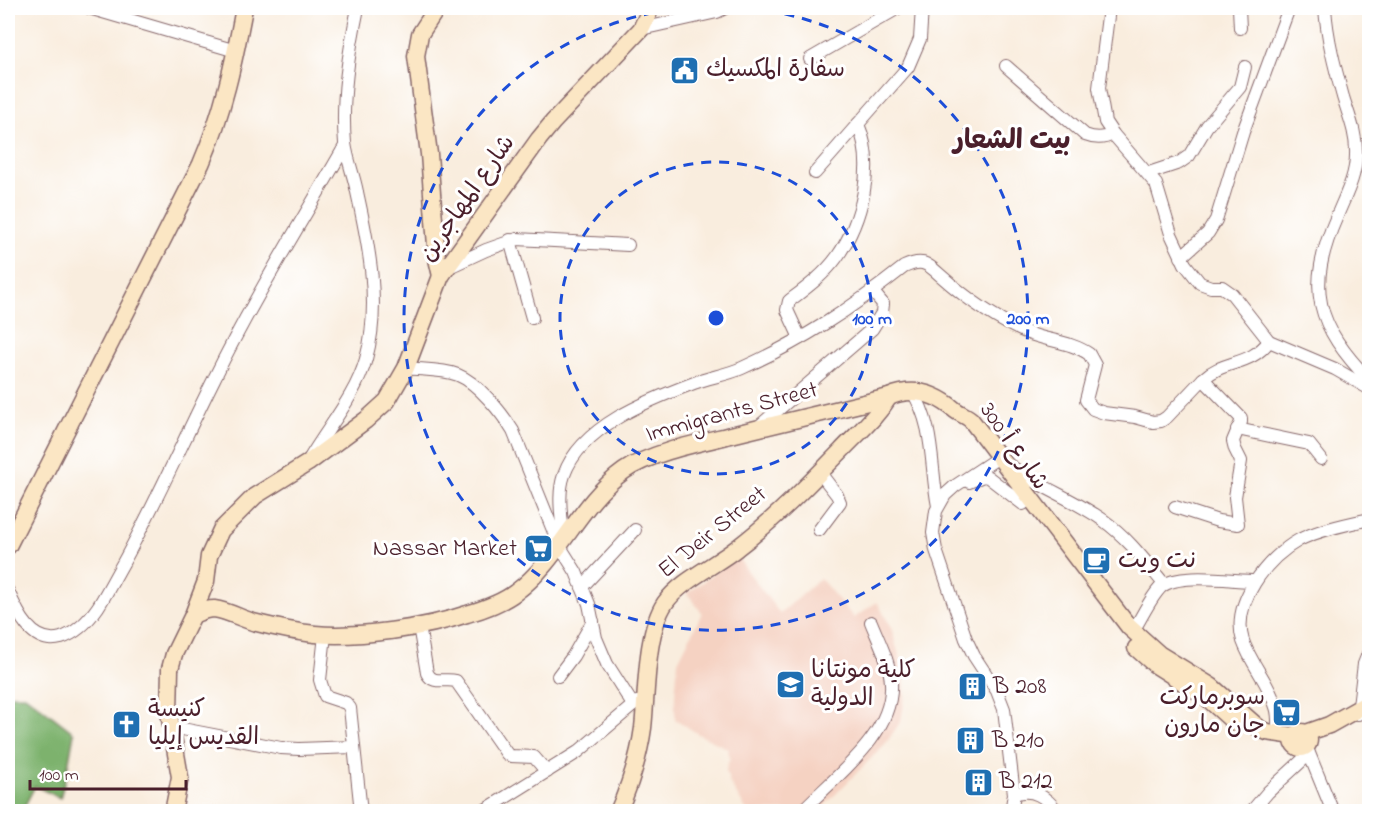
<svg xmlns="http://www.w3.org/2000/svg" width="1377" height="819" font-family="'Indie Flower','Playpen Sans Arabic',sans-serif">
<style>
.built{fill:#f5d2c2}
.forest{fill:#7db26d;stroke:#64684c;stroke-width:1.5}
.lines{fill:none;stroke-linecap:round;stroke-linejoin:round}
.street-casing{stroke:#87676a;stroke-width:14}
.secondary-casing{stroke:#87676a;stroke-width:19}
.street{stroke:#fff;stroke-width:12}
.secondary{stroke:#fbe6c4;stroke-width:16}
.ring{fill:none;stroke:#1d4ed8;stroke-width:3;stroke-dasharray:10 8}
.labels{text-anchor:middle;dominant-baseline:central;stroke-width:6;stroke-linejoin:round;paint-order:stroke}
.poi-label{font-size:24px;fill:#4a1f2b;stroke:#fff;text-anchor:start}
.street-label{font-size:24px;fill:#4a1f2b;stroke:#fff}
.quarter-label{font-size:27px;font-weight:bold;fill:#4a1f2b;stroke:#fff}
.centre{fill:#1d4ed8;stroke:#fff;stroke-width:3}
.ring-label{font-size:18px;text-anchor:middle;font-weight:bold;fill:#1d4ed8;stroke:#fff;stroke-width:6;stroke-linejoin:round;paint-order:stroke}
</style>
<rect width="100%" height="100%" fill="#fff"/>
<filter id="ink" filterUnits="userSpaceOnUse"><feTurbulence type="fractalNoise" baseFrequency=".0167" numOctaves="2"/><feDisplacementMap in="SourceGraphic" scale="12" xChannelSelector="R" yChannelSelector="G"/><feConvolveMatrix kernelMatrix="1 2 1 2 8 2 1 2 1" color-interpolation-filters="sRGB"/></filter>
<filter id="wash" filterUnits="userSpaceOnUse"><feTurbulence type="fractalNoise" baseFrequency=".008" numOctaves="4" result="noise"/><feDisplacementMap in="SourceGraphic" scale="24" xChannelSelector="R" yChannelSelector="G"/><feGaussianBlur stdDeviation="1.35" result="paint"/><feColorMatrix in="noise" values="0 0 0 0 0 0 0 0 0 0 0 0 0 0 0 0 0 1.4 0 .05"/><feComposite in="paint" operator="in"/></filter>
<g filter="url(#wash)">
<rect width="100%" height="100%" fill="#f9edde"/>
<!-- built -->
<polygon class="built" points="737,557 780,614 820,578 854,618 877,602 891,627 904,674 905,696 901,721 886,743 825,805 821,811 747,811 729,782 726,770 730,757 727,748 698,734 675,719 675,696 678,661 702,613 687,593"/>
<!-- forest -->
<polygon class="forest" points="8,695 25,695 74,733 67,772 60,798 35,786 22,811 8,811"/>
</g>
<g filter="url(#ink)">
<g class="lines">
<defs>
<g id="street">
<polyline points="89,8 236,51"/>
<polyline points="1109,8 1099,88 1105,122 1113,134 1156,184 1171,234 1185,264 1200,283 1211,287 1222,287 1232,294 1269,341 1335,369 1370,389"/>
<polyline points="1239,8 1240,28"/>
<path d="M1325,8C1327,38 1335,68 1343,97C1349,116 1357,135 1356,155C1356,177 1345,196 1337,216C1305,289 1316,325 1370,381"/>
<polyline points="641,29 717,12 725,8"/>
<polyline points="810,59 898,8"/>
<path d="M1006,66L1085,135C1095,139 1104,139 1113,134"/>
<polyline points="815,173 908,67 920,39 922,8"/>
<polyline points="1149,173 1179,163 1189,156 1207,126 1240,87 1245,67"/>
<polyline points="510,240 532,318"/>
<polyline points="1181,257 1208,233 1216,220 1243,132 1289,8"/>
<polyline points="447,268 486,250 517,239 628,245"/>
<path d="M800,338L787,310L789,301C806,288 824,275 837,257C862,221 876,166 858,124"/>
<path d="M406,368C423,370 442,369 458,375C478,383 502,413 513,431L559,545L576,572L582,587L589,604L596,638L607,664L633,705"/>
<path d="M912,391C935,426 930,467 938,506"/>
<polyline points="757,428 872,329 882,313 883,304 873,292"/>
<polyline points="1237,429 1309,444 1321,459"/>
<path d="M310,458C329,426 356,395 366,359C381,305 369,246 357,192C354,176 347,159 345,143C341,99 349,51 358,8"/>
<polyline points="969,482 983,476 988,477 1023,504"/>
<path d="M1175,507L1218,521L1238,524L1235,497L1241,461L1235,449L1233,441L1241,422V418L1203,379C1224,359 1250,367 1269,341"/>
<polyline points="819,530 840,502 837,495 820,473"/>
<path d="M563,538C562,517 557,495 564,475C581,426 649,400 694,383C709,377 727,375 742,368C802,341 852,308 904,267C921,259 926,262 940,275C967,299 994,319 1028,333C1048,341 1072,342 1089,354L1095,365L1086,400L1093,409L1104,413L1135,417L1153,422L1161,421L1167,417L1203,379"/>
<polyline points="582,587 635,530"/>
<path d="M8,591C17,612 32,646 61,638C77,633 89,620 98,607C107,593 115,577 123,563C156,503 183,441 214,379C253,299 301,223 345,146"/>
<path d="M419,626L427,673C433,685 445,678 456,681L507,754L511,756L534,757L547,772"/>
<path d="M1133,631C1142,617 1150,598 1161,587C1178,572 1233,581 1255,581"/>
<polyline points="325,635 320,680 325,696 346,703 350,708 361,812"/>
<polyline points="558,676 573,656 593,621"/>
<polyline points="1358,714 1364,664 1370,649"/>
<polyline points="172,727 281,748 299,749 354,747"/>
<path d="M1278,734C1278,725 1279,715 1276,707C1269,683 1251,664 1243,641C1231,603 1267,558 1299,540C1318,530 1348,524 1370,519"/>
<polyline points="1306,746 1333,812"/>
<path d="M1014,794C1033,787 1046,797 1058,812"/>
<polyline points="482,812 578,752 637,702"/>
<path d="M801,812C834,777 894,735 891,683C890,662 879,642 871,622"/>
<path d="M1011,812L1014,794L1004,709L997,691L974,656L966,639L936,550L933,533L936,511L945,495L955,486L999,457C1032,485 1069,496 1103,520C1128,538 1145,561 1164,584"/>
<polyline points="1251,812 1268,792 1309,754"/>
</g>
<g id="secondary">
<polyline points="437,8 420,34 416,56 429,154 437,259 441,276"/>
<path d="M8,546L201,164C223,113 234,62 244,8"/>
<path d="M193,615C200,612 206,609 214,609C228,611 240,618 253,622C273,627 295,632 315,634C358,638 426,628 467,614C484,609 502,603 516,592C560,559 579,503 624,471C651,452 703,442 735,434C786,422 838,409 889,397C914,386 936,394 955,410C960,414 967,416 971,420L1129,627L1159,654L1211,686L1260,729L1267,732L1294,736"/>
<polyline points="1136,648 1154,664 1206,697 1235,723"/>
<circle cx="1301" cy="740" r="8"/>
<polyline points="1306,733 1329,725 1370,702"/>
<polyline points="173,812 180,777 169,713 170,669 174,654 193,615 206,581 209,556 221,530 255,496 308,463 366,420 387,401 406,368 441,276 539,139 553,122 641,29 651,8"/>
<path d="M618,812C630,785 639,757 643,728C647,693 645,633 665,603C680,581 716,565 737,548C775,519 808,485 841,451C858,433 876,418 889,397"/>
</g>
</defs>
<!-- street casing -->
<use href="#street" class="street-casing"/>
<!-- secondary casing -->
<use href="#secondary" class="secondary-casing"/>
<!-- street -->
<use href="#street" class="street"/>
<!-- secondary -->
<use href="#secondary" class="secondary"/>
</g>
</g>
<!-- distance rings -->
<g class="ring">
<circle cx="716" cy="318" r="156"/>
<path d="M749 8A312 312 0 1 1 683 8"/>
</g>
<!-- icons -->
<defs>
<symbol id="civic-square" viewBox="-11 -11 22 22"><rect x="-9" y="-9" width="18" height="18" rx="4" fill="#1f6fb2" stroke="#fff"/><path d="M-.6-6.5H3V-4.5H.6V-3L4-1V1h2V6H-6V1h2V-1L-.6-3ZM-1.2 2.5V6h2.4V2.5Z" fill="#fff"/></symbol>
<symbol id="supermarket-square" viewBox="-11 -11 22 22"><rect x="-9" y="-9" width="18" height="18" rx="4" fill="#1f6fb2" stroke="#fff"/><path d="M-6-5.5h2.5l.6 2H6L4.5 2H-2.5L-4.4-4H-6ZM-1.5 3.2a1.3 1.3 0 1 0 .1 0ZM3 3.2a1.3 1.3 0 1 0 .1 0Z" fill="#fff"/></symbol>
<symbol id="cafe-square" viewBox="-11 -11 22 22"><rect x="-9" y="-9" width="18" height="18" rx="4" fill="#1f6fb2" stroke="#fff"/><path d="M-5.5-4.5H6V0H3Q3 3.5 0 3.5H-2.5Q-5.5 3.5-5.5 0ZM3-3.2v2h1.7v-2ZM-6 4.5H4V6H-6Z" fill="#fff"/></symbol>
<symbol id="school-square" viewBox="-11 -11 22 22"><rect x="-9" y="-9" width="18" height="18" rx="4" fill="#1f6fb2" stroke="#fff"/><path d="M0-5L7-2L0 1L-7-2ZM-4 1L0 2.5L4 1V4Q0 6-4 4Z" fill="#fff"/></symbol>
<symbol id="building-square" viewBox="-11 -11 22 22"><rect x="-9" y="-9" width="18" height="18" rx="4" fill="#1f6fb2" stroke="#fff"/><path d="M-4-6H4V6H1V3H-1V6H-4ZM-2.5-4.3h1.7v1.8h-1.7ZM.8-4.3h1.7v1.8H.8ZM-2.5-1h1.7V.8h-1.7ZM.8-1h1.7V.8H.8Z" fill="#fff"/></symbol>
<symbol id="church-square" viewBox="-11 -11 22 22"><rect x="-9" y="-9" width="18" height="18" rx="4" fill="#1f6fb2" stroke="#fff"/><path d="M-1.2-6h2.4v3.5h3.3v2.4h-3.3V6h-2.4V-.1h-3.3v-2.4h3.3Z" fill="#fff"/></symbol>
</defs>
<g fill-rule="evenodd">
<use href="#civic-square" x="668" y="54" width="33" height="33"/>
<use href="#supermarket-square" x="522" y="532" width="33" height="33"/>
<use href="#cafe-square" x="1080" y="544" width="33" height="33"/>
<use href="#school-square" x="774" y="668" width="33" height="33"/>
<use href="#building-square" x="956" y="670" width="33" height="33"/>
<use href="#supermarket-square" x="1270" y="696" width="33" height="33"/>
<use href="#church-square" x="110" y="708" width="33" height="33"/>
<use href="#building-square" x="954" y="724" width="33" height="33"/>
<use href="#building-square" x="962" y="766" width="33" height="33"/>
</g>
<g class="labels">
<!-- poi labels -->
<g class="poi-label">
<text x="706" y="70">سفارة المكسيك</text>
<text x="517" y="549" text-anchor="end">Nassar Market</text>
<text x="1118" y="561">نت ويت</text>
<text x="811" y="671">كلية مونتانا<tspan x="811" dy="28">الدولية</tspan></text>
<text x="993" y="687">B 208</text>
<text x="1265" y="698" text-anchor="end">سوبرماركت<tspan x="1265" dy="28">جان مارون</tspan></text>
<text x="148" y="710">كنيسة<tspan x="148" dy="28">القديس إيليا</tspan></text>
<text x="992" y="741">B 210</text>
<text x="999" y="782">B 212</text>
</g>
<!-- street labels -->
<g class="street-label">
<text transform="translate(468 199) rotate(-55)">شارع المهاجرين</text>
<text transform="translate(732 413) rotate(-15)">Immigrants Street</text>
<text transform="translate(1013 447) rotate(55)">شارع أ 300</text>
<text transform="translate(713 533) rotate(-39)">El Deir Street</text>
</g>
<!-- quarter labels -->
<g class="quarter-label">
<text x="1012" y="141">بيت الشعار</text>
</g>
</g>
<circle cx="716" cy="318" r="9" class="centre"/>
<g class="ring-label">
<text x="872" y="324">100 m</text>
<text x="1028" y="324">200 m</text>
</g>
<!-- margin -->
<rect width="1377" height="819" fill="none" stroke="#fff" stroke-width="30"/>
<!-- scale -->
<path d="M30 780v9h156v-9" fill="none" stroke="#4a1f2b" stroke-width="3"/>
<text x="39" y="780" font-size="18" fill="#4a1f2b" stroke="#ffffff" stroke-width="4.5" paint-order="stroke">100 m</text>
</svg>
